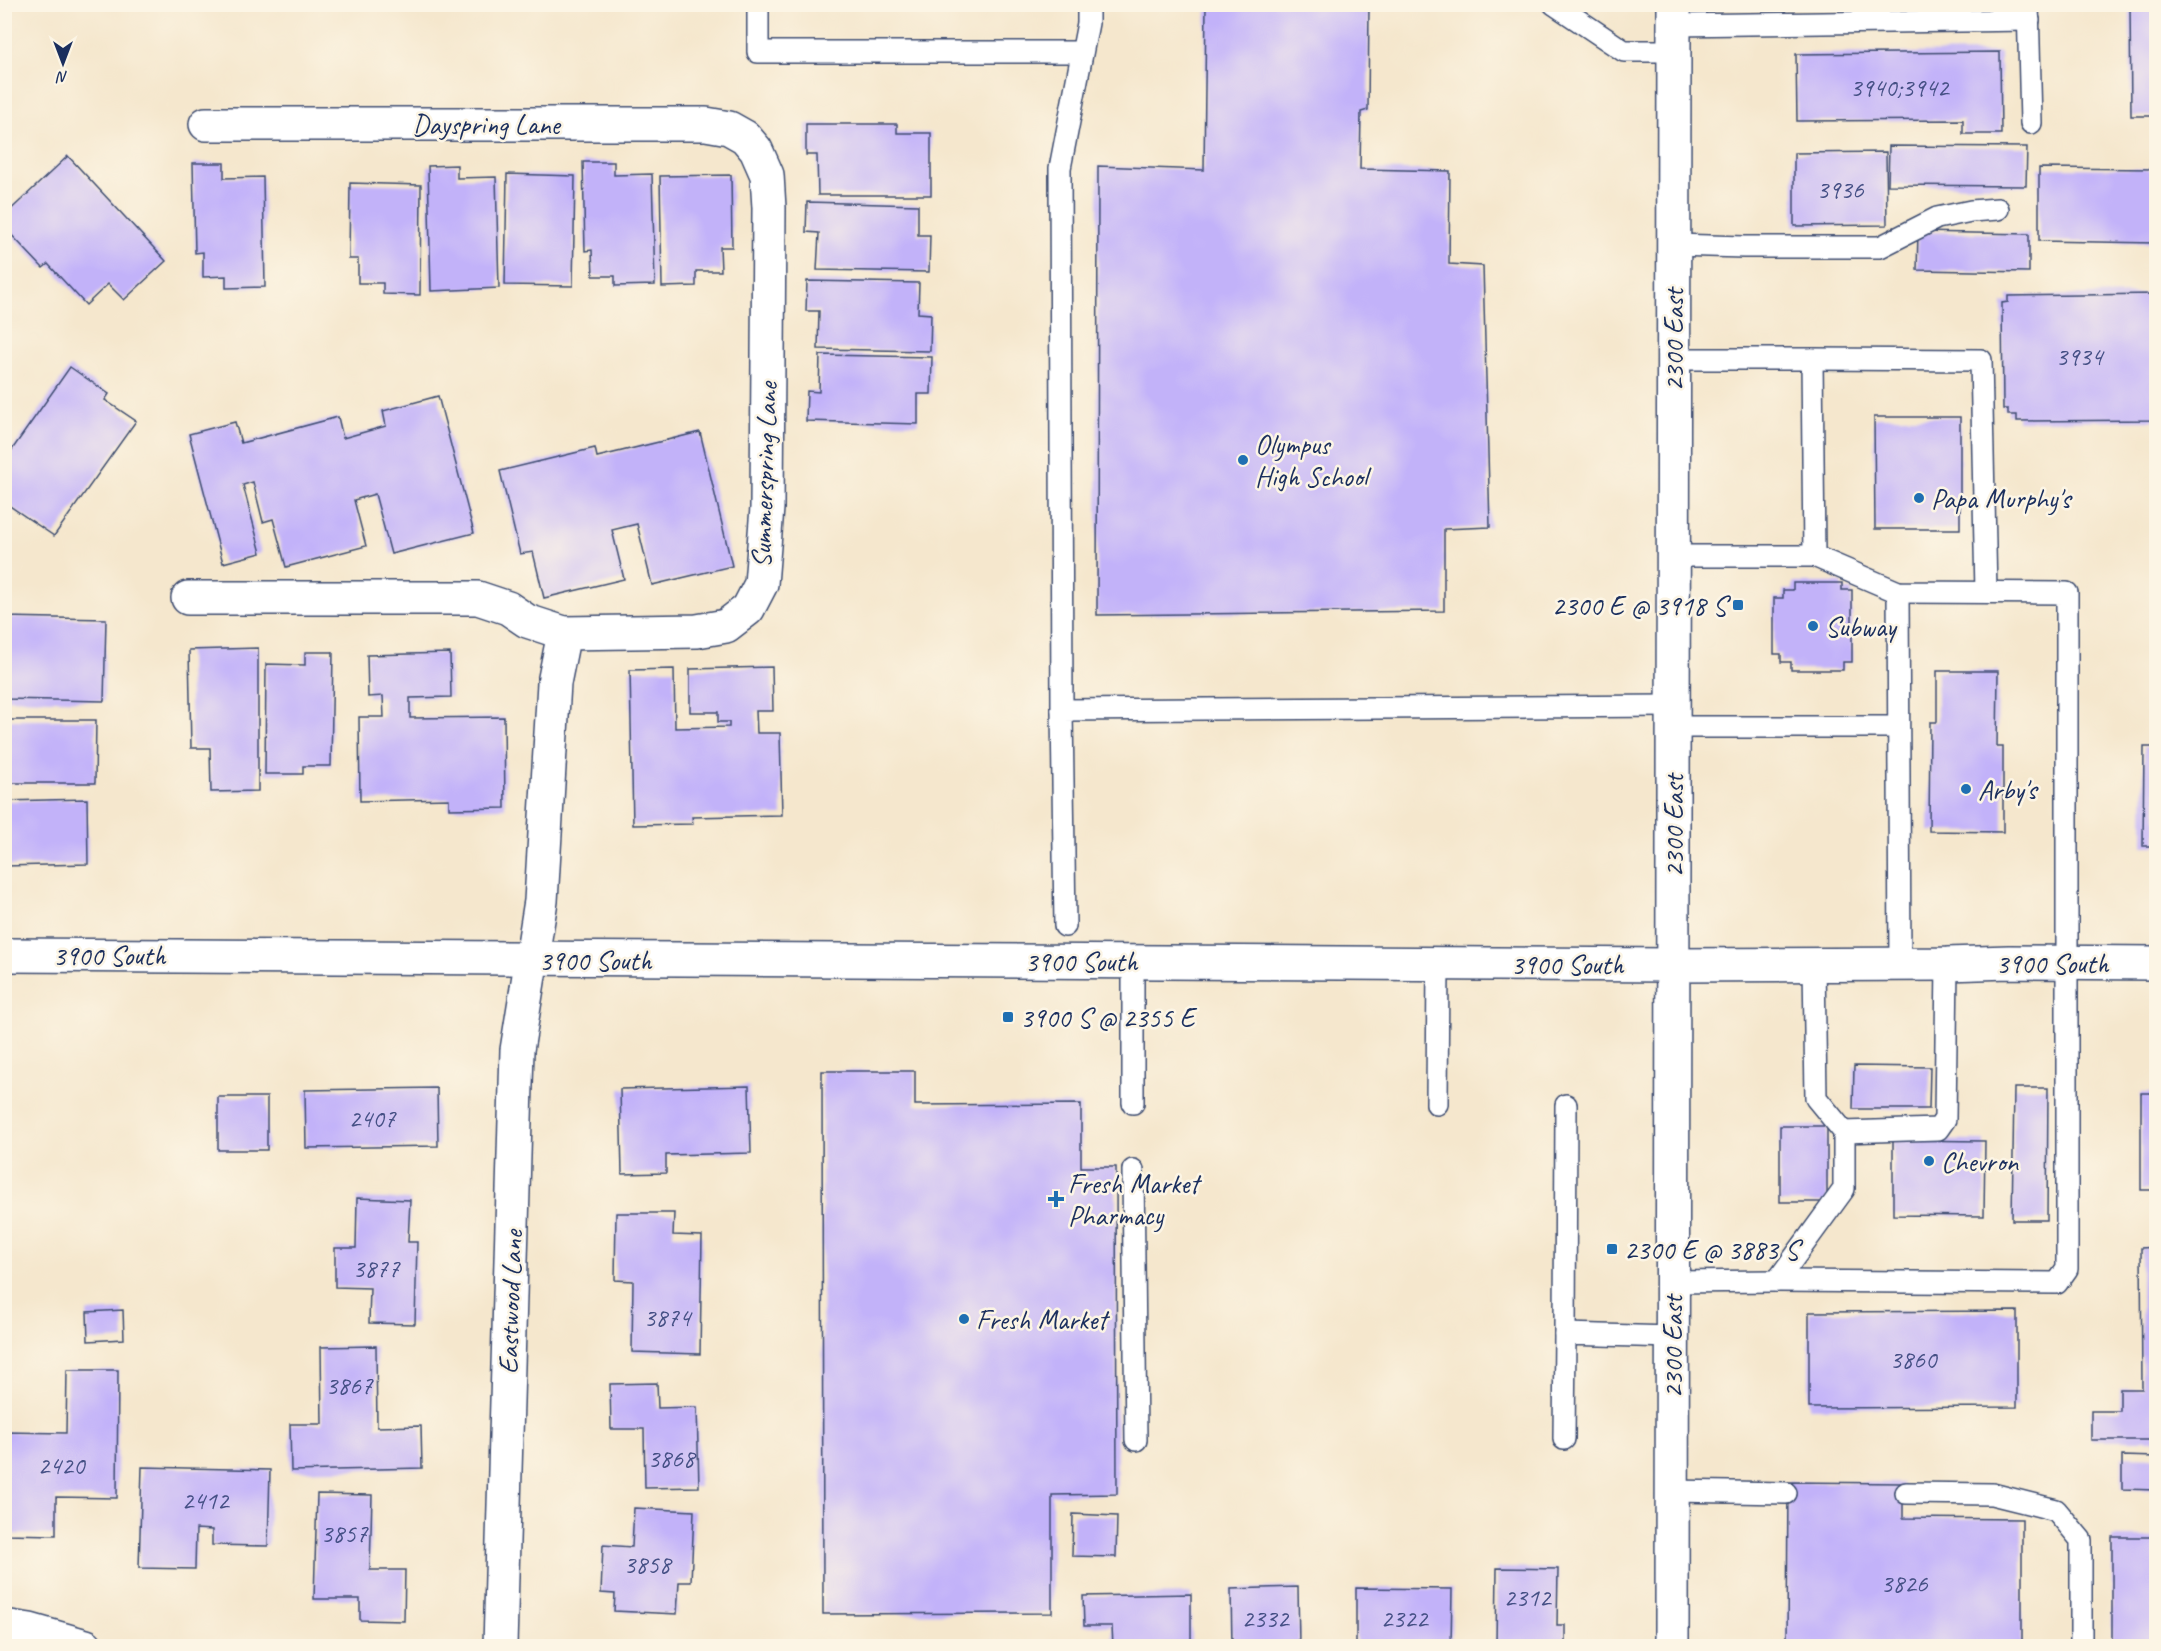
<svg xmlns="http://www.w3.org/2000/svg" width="2161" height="1651" font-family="Caveat,sans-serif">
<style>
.building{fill:#c2b2f9}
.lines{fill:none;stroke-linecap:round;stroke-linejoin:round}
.service-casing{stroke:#3c4b6f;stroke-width:24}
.minor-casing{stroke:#3c4b6f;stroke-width:36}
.secondary-casing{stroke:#3c4b6f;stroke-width:36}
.service{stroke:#fff;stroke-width:21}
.minor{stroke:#fff;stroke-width:33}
.secondary{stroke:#fff;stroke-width:33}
.poi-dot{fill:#1f6fb2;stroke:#fcf5e5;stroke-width:2}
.labels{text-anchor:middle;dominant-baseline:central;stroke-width:5;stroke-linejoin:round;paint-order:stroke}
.number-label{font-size:26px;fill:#455085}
.street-label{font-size:28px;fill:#1b2f5e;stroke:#fcf5e5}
.poi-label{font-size:28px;fill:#1b2f5e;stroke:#fcf5e5;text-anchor:start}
</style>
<rect width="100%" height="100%" fill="#fcf5e5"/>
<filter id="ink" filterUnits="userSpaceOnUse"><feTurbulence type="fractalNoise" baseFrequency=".0167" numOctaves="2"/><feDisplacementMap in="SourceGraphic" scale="12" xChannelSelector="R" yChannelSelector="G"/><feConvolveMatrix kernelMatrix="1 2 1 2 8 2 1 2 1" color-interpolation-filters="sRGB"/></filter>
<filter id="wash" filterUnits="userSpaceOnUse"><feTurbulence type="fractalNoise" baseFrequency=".008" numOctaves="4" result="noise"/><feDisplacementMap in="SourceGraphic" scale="24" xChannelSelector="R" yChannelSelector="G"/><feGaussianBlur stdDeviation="1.35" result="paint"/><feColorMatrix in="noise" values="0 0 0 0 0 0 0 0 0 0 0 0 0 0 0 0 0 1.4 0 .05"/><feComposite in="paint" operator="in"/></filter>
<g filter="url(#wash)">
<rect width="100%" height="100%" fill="#f5e7cd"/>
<g id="blocks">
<!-- building -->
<g class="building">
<polygon points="1206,4 1369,4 1368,110 1361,112 1360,169 1450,171 1449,264 1483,266 1490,527 1444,529 1444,611 1097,615 1098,166 1204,170"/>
<polygon points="2130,4 2156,4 2156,116 2131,116"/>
<polygon points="2000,52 2001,134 1963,134 1963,120 1797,121 1796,54"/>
<polygon points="806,124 897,124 897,133 931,133 931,195 818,195 817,155 806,155"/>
<polygon points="1889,146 2027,147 2026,186 1888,185"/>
<polygon points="1886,152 1887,225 1794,226 1794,153"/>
<polygon points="68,156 166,261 124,300 108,284 86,305 48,264 43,268 4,227 4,216"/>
<polygon points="583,162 614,162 614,175 652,174 655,285 615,286 615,276 593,276 592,250 585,251"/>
<polygon points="193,163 224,163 224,178 263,177 265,287 226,288 226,276 203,277 203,252 195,253"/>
<polygon points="457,165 457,178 496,177 499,288 431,291 428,166"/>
<polygon points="2039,168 2156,169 2156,243 2039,241"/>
<polygon points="507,174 575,176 573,286 505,285"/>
<polygon points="731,175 732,247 720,247 721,271 696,271 696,286 662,287 660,176"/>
<polygon points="350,183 421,185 420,295 383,294 383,283 358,283 358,259 349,259"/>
<polygon points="807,202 918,205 918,235 930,235 929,272 817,270 819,233 806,232"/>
<polygon points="1918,232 2029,234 2029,272 1917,270"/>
<polygon points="807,281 919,283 918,313 931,314 930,351 818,349 819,311 806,311"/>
<polygon points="2156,294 2156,420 2017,421 2017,415 2008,415 2008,409 2003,409 2002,303 2008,302 2008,296"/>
<polygon points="820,355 932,357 931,394 918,394 918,424 806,421 807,391 819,392"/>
<polygon points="70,367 109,394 105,400 136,421 54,536 4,502 4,461"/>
<polygon points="438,396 474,533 391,554 375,494 354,500 366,546 286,567 273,519 263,522 253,482 243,485 261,553 223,563 189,434 235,422 241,443 338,417 343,438 386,426 383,411"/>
<polygon points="1874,417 1960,417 1960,529 1875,529"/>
<polygon points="700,432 732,566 652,585 637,524 612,530 624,579 544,598 533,552 520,554 500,471 595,448 597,457"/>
<polygon points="1793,583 1842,583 1842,590 1852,590 1852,662 1843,662 1843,670 1791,670 1791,662 1781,662 1781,654 1774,654 1774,598 1783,598 1783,590 1793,590"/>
<polygon points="4,617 106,619 104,701 4,699"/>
<polygon points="258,648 258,791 211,792 210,748 191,748 189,650"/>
<polygon points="305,652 333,652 331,766 303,766 303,774 265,774 266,664 305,665"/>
<polygon points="450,653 451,697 410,698 410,718 504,717 505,808 449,809 449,799 360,801 359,717 384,717 383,696 368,697 367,655"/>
<polygon points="772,667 773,711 756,711 757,733 780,733 782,815 692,817 693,824 633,825 630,670 674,669 675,728 729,727 729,722 718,722 718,712 690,712 690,669"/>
<polygon points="1937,671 1998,671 1997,747 2003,747 2003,832 1929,831 1930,722 1937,722"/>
<polygon points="4,720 96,720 95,783 4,783"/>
<polygon points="2144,747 2156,747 2156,846 2143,846"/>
<polygon points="87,799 88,864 4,866 4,801"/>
<polygon points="1854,1066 1930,1067 1929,1109 1853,1109"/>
<polygon points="822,1071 915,1071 915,1105 1081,1104 1081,1167 1116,1167 1117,1494 1052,1495 1052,1613 823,1614"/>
<polygon points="749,1086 751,1153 666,1155 666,1173 622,1174 620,1089"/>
<polygon points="437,1088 438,1146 306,1148 305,1090"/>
<polygon points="2014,1088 2048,1088 2047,1220 2012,1220"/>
<rect x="2141" y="1093" width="15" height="97"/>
<rect x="218" y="1097" width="49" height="53"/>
<rect x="1780" y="1126" width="47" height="76"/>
<polygon points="1893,1140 1985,1141 1984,1216 1893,1215"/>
<polygon points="357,1198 410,1200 408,1242 417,1242 415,1324 369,1323 370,1288 335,1287 335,1248 356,1248"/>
<polygon points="616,1213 674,1213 673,1235 702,1236 700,1354 632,1352 633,1281 615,1280"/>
<polygon points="2156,1247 2156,1440 2091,1440 2091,1411 2120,1411 2120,1389 2142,1389 2141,1248"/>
<polygon points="123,1310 124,1339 88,1341 87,1312"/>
<polygon points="2017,1311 2017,1407 1809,1408 1809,1312"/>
<polygon points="376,1346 377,1427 421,1426 422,1468 291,1471 290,1424 322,1424 321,1347"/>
<polygon points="67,1370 118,1370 117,1498 56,1497 56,1535 4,1534 4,1432 66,1433"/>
<polygon points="657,1383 658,1408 697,1407 699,1487 645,1488 644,1429 611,1429 610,1384"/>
<polygon points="2122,1456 2156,1457 2156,1490 2122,1489"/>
<polygon points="142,1467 270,1470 268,1546 212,1545 212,1530 196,1529 195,1569 139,1568"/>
<polygon points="1788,1482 1903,1483 1903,1518 2022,1519 2022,1646 1787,1646"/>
<polygon points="317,1494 372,1495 370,1570 405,1570 404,1621 360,1620 360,1599 314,1599"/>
<polygon points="634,1508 694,1511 691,1582 679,1582 677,1614 614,1611 615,1594 601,1593 603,1545 632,1547"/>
<polygon points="1073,1514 1117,1516 1116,1557 1072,1556"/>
<rect x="2112" y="1537" width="44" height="106"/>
<polygon points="1497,1568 1558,1569 1557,1625 1565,1625 1565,1646 1496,1646"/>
<polygon points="1298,1587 1299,1646 1232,1646 1231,1589"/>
<polygon points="1356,1588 1452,1589 1451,1646 1356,1646"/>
<polygon points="1191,1594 1191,1646 1113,1646 1112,1626 1084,1626 1083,1596"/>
</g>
</g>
</g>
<g filter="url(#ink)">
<use href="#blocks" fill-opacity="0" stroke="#3c4b6f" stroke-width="1.5"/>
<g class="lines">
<defs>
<g id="service">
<polyline points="758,4 758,52 1082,52"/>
<polyline points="1554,4 1624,51 1674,51"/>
<polyline points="2028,4 2031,123"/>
<polyline points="1674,25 2029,20"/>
<polyline points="1674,245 1744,247 1880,247 1937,218 1971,211 1998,209"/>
<polyline points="1674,359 1812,359 1814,556"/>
<polyline points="1812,359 1981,360 1986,592"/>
<polyline points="1898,592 1900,964"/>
<polyline points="1062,710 1060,168 1088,23 1088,4"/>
<polyline points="1673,727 1898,727"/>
<polyline points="1065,926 1062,710 1673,706"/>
<polyline points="1133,961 1133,1103"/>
<polyline points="1437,1104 1438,963"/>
<polyline points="1844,1132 1938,1129 1945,1119 1947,964"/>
<polyline points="1133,1170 1136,1440"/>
<polyline points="1777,1281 1844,1189 1844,1132 1816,1098 1814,964"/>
<polyline points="1672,1282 1777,1281 2057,1283 2067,1269 2067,593 1898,592 1814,556 1673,556"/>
<polyline points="1565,1334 1566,1105"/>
<polyline points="1564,1439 1565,1334 1672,1337"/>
<polyline points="1672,1491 1786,1493"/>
<polyline points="1906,1493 1992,1494 2056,1510 2081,1540 2081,1646"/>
</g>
<g id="minor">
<polyline points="188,598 478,598 508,608 527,621 564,633 697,631 726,626 748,609 761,584 767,508 769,208 767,175 756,150 745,137 729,128 706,124 206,124"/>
<polyline points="4,1626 30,1630 86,1646"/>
<polyline points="500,1646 517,1050 541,901 554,683 564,633"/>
</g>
<g id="secondary">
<polyline points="4,955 1672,965 1947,964 2009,962 2156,963"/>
<polyline points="1672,1646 1674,4"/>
</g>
</defs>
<!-- service casing -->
<use href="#service" class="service-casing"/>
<!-- minor casing -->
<use href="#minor" class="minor-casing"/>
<!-- secondary casing -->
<use href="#secondary" class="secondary-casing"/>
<!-- service -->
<use href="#service" class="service"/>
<!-- minor -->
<use href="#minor" class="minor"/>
<!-- secondary -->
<use href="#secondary" class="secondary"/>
</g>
</g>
<!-- markers -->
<g class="poi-dot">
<circle cx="1243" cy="460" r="6"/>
<circle cx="1919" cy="498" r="6"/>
<rect x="1732" y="599" width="12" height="12" rx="3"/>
<circle cx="1813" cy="626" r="6"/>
<circle cx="1966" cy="789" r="6"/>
<rect x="1002" y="1011" width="12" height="12" rx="3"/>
<circle cx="1929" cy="1161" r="6"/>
<path d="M1053 1190h6v6h6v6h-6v6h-6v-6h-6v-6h6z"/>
<rect x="1606" y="1243" width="12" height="12" rx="3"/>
<circle cx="964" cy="1319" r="6"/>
</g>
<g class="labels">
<!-- number labels -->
<g class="number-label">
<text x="1899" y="87">3940;3942</text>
<text x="1840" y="189">3936</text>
<text x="2079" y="356">3934</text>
<text x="372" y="1118">2407</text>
<text x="376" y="1268">3877</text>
<text x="667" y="1317">3874</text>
<text x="1913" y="1359">3860</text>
<text x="349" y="1385">3867</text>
<text x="671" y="1458">3868</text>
<text x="61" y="1465">2420</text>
<text x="205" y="1500">2412</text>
<text x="344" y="1533">3857</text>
<text x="647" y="1564">3858</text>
<text x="1904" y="1583">3826</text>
<text x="1527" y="1597">2312</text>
<text x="1265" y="1618">2332</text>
<text x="1404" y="1618">2322</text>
</g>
<!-- street labels -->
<g class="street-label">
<text x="486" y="124">Dayspring Lane</text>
<text transform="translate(1673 340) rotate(-90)">2300 East</text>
<text transform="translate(764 475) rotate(-88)">Summerspring Lane</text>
<text transform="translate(1673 826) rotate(-90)">2300 East</text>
<text x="109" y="955">3900 South</text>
<text x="595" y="960">3900 South</text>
<text x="1081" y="961">3900 South</text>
<text x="2052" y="963">3900 South</text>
<text x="1567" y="964">3900 South</text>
<text transform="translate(510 1302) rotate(-88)">Eastwood Lane</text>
<text transform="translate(1672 1347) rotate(-90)">2300 East</text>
</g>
<!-- poi labels -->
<g class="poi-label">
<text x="1255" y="444">Olympus<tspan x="1255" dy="32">High School</tspan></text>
<text x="1931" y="498">Papa Murphy's</text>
<text x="1726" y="605" text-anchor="end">2300 E @ 3918 S</text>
<text x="1825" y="626">Subway</text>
<text x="1978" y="789">Arby's</text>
<text x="1020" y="1017">3900 S @ 2355 E</text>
<text x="1941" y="1161">Chevron</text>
<text x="1068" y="1183">Fresh Market<tspan x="1068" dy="32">Pharmacy</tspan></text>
<text x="1624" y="1249">2300 E @ 3883 S</text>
<text x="976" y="1319">Fresh Market</text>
</g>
</g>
<!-- margin -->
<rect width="2161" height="1651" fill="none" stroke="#fcf5e5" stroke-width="24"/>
<!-- north arrow -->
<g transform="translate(63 63) rotate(180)" stroke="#fcf5e5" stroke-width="4.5" paint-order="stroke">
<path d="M0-4.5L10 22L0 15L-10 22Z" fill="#1b2f5e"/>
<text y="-9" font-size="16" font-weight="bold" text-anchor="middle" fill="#1b2f5e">N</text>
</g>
</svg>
